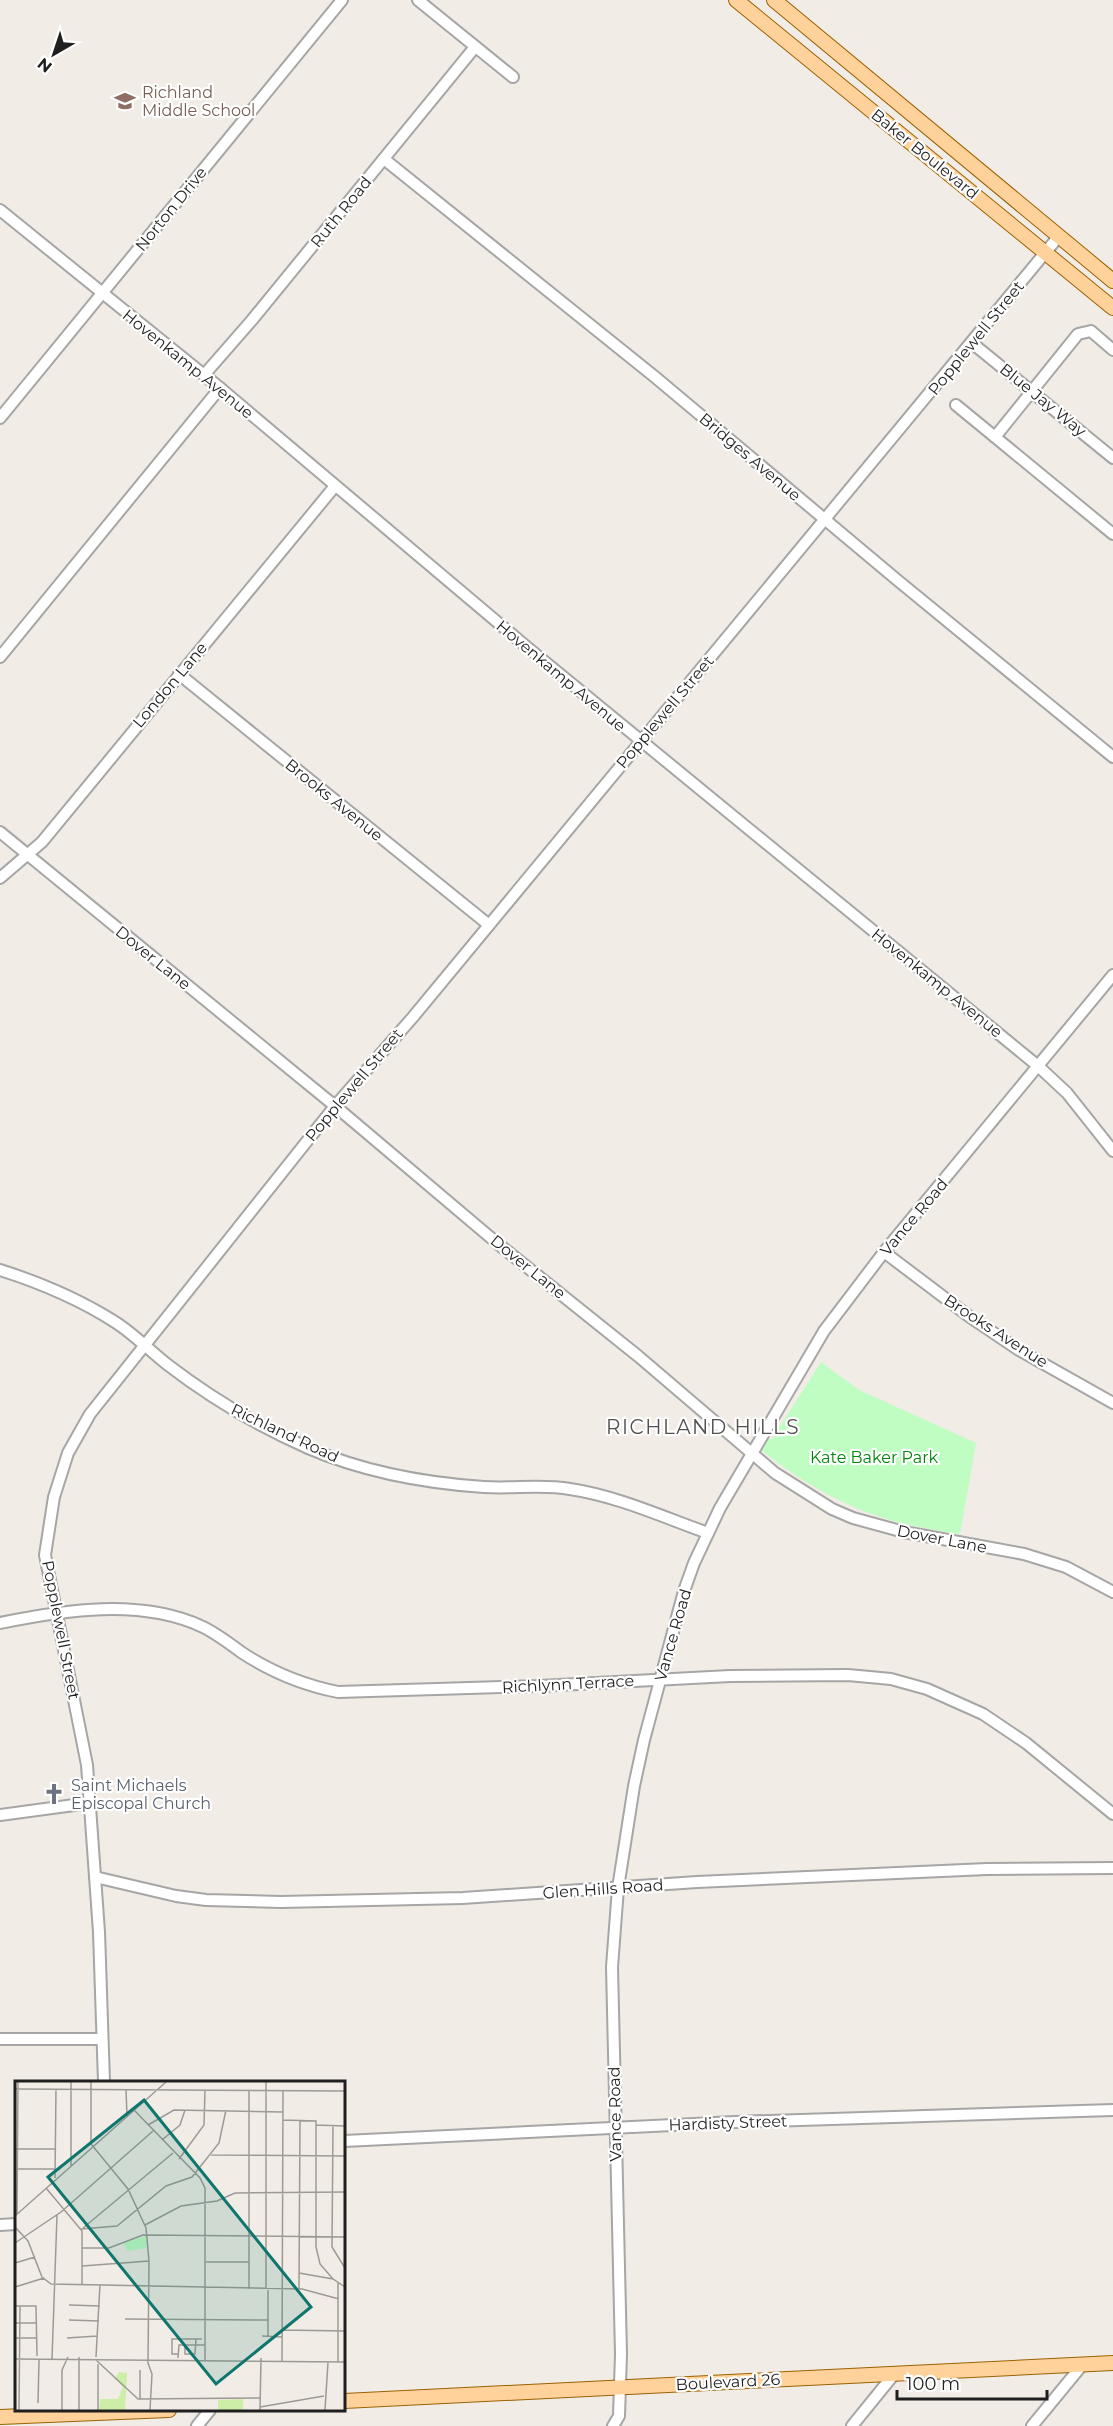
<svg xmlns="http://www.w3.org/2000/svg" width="1113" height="2426" font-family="Montserrat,sans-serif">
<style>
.park{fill:#bffdc2}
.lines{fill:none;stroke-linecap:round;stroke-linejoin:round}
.minor-casing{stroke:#a6a6a6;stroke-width:14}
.major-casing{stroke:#9a6200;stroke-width:16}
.minor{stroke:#fff;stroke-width:10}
.major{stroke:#ffd19b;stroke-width:14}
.labels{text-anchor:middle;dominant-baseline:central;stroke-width:4.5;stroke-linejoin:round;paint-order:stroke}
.education-label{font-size:16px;fill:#785e54;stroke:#fff;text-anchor:start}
.street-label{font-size:16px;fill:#1f1f1f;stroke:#fff}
.park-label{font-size:16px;fill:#04860b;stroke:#fff}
.worship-label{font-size:16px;fill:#5b616d;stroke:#fff;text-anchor:start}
.quarter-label{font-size:20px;letter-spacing:1.5px;fill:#525252;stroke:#fff}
.inset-road{fill:none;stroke:#9d9a96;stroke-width:1.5}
.view{fill:#0f766e;fill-opacity:0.15;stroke:#0f766e;stroke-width:3}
.inset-edge{fill:none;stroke:#1f1f1f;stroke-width:3}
</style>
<rect width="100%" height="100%" fill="#f1ece5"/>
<!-- park -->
<path class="park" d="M821,1362L859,1390L976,1443L960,1534C878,1523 825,1501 760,1449L765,1439H772Z"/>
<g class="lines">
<defs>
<g id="minor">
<polyline points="418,0 513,77"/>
<polyline points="384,159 655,377 896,579 1113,757"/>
<polyline points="0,210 220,388 528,648 1038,1066 1067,1093 1113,1151"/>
<polyline points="972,343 1113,458"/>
<polyline points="204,375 252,320 475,47"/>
<polyline points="956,405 995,437 1078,334 1091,331 1113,350"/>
<polyline points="0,418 342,0"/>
<polyline points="995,437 1113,534"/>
<polyline points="0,657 220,388"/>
<polyline points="179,674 489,925"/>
<polyline points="0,832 335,1106 497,1243 638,1356 775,1473 832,1509 853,1518 904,1532 1024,1554 1066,1567 1113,1592"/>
<polyline points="0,878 42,842 335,486"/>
<polyline points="884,1252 970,1317 1019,1350 1113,1403"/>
<path d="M0,1270C41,1283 79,1299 115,1322C134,1334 150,1351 168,1365C211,1398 258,1426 308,1448C364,1472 423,1483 484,1487C512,1489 542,1484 570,1489C617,1496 663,1517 708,1533"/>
<path d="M0,1623C64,1610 141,1598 203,1627C217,1634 229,1643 241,1652C271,1672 303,1685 338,1692L539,1686L730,1676L848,1675L891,1679L927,1689L983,1714L1026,1743L1113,1814"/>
<polyline points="0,1815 89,1803"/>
<polyline points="95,1877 176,1896 206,1900 281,1902 463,1898 697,1882 987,1869 1113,1868"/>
<polyline points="0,2039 102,2039"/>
<polyline points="104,2082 99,1932 87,1765 45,1555 54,1497 68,1453 90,1414 335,1106 413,1017 1059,236"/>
<polyline points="344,2141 735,2122 1113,2110"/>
<polyline points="0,2225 16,2224"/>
<polyline points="197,2426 210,2410"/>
<polyline points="613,2426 619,2416 621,2354 612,1967 618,1888 634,1786 644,1740 684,1591 694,1563 720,1508 824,1331 884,1252 1113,975"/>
<polyline points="852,2426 895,2373"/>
<polyline points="1032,2426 1083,2364"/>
</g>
<g id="major">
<polyline points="736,0 1113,308"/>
<polyline points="774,0 1113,281"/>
<polyline points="344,2401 1113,2363"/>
<polyline points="0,2417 169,2410"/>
</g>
</defs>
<!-- minor casing -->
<use href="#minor" class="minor-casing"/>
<!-- major casing -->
<use href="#major" class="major-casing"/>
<!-- minor -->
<use href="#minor" class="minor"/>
<!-- major -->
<use href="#major" class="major"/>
</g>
<!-- icons -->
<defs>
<symbol id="school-bare" viewBox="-9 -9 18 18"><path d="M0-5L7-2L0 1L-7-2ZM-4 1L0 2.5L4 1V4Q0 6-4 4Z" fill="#8d6e63" stroke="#fff" stroke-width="2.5" paint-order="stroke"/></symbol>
<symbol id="church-bare" viewBox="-9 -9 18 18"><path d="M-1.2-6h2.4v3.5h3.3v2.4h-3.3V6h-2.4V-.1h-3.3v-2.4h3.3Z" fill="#6b7280" stroke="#fff" stroke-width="2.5" paint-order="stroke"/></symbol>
</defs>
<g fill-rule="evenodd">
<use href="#school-bare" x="110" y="86" width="30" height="30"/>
<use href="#church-bare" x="39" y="1779" width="30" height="30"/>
</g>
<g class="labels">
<!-- education labels -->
<g class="education-label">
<text x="142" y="92">Richland<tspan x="142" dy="18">Middle School</tspan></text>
</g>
<!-- street labels -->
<g class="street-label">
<text transform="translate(925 154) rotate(39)">Baker Boulevard</text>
<text transform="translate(171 209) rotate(-51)">Norton Drive</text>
<text transform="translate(341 212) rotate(-51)">Ruth Road</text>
<text transform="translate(976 338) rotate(-51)">Popplewell Street</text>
<text transform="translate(188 364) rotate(39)">Hovenkamp Avenue</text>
<text transform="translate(1043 400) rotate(39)">Blue Jay Way</text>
<text transform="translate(750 457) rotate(40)">Bridges Avenue</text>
<text transform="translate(561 676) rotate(40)">Hovenkamp Avenue</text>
<text transform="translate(170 685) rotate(-50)">London Lane</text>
<text transform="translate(665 712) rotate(-50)">Popplewell Street</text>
<text transform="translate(334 800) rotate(39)">Brooks Avenue</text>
<text transform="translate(153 958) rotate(39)">Dover Lane</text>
<text transform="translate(937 983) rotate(39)">Hovenkamp Avenue</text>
<text transform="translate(354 1085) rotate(-50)">Popplewell Street</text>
<text transform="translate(914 1217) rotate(-50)">Vance Road</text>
<text transform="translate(528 1267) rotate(39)">Dover Lane</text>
<text transform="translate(996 1331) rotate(33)">Brooks Avenue</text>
<text transform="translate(285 1433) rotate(25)">Richland Road</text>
<text transform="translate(942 1539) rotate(11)">Dover Lane</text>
<text transform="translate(61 1630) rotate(79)">Popplewell Street</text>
<text transform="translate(673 1635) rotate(-74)">Vance Road</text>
<text transform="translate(568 1684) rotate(-3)">Richlynn Terrace</text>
<text transform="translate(603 1889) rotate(-4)">Glen Hills Road</text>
<text transform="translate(615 2114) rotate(-91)">Vance Road</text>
<text transform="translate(728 2123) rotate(-2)">Hardisty Street</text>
<text transform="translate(728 2382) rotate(-3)">Boulevard 26</text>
</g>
<!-- park labels -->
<g class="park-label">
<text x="874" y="1457">Kate Baker Park</text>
</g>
<!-- worship labels -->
<g class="worship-label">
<text x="71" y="1785">Saint Michaels<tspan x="71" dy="18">Episcopal Church</tspan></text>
</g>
<!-- quarter labels -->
<g class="quarter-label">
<text x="703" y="1427">RICHLAND HILLS</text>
</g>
</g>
<!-- overview -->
<g transform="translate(15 2081)">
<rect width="330" height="330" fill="#f1ece5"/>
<path d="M104,291L112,292L110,329H84L85,318H103L108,306L100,298ZM228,318V329H203V319Z" fill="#cceea7"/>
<path d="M131,155L132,167L113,170L108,162Z" fill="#bffdc2"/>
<path class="inset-road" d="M76,1V63L113,108L131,147L134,180L133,282L137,293L135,329M0,8L330,10M111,8L112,35M234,9V208M119,29L185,97L190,107V279M268,39L301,40V166L305,183L318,198M133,44L159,29L268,31M301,44L330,45M318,45L317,166L330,187M147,59L165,44L170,29M0,68H40M196,74L330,75M164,78L189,44L190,9M56,85V1M3,88H40M40,97L41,8M31,107L67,150V203M2,133L3,1M0,135L151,1M130,144L166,125L202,120L220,112L330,111M0,146L13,160L27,196L36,203L287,208L324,218M68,147L158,72M66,148L102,145L151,105L177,96L204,62L211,29M0,162L46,131L138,50M67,167H94L128,154L330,156M191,181H234M0,182L20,176M67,185L134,180M284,192L318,198L330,206M0,206L29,197M251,208V1M284,208L285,39M54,224L85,225M0,225H21L22,275M110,238L253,239M54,239L84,240M0,242H22M267,249L330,250M247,255L267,256M253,255V209M0,257H22M52,257L82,255M170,264V273H180L181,258H187M163,273H157V258H181M64,276V329M81,276L85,203M163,277L164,264H190M0,278L330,281M37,278L42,134M81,279L123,318L245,317M267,280L268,10M323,281V202M125,289V318M23,322L24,279M245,326L309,315M4,329L5,225M47,329V289L53,276M83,329V283M245,329L246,277M310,329L313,281"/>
<path class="view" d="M129,19L296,226L201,303L33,96Z"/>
<rect width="330" height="330" class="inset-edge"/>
</g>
<!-- north arrow -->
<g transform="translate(54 54) rotate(219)" stroke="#ffffff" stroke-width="4.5" paint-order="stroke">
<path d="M0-4.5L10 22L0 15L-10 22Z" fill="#1f1f1f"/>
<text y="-9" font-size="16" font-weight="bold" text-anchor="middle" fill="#1f1f1f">N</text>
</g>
<!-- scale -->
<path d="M897 2390v9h150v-9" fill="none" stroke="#1f1f1f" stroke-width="3"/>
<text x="906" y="2390" font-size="18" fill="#1f1f1f" stroke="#ffffff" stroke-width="4.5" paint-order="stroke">100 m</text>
</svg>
